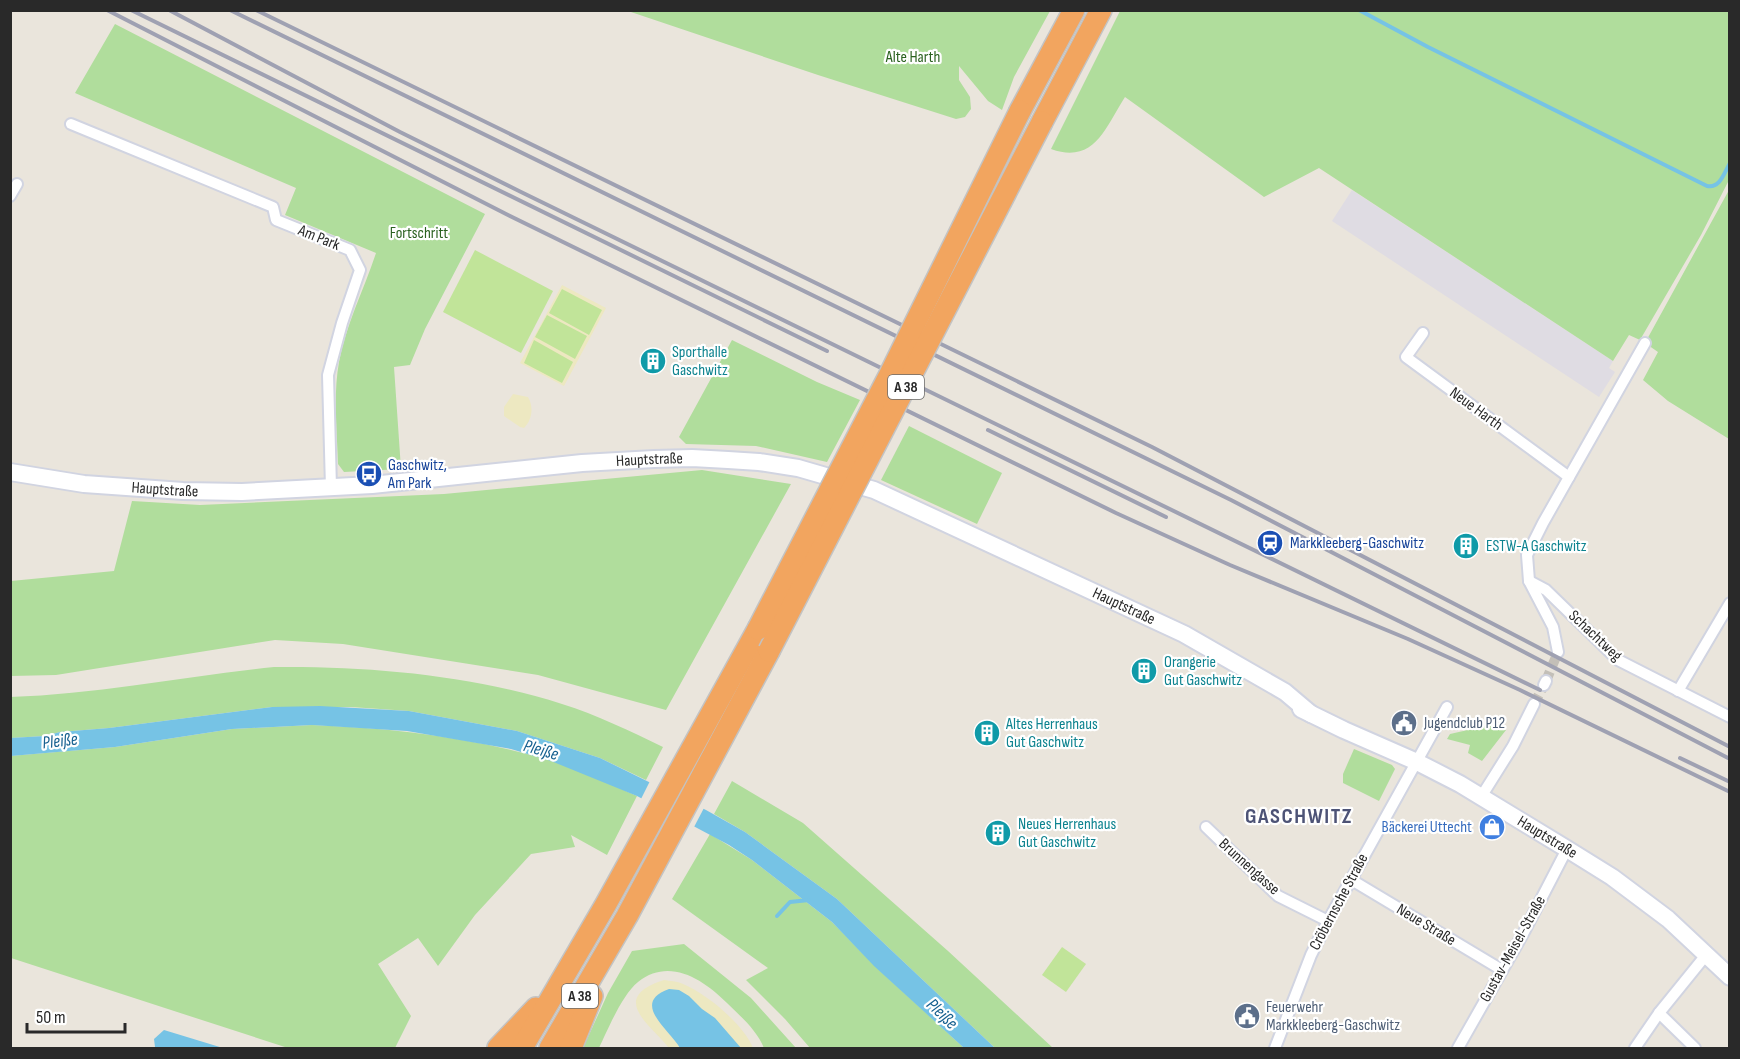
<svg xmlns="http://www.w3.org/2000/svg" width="1740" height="1059" font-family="'Sofia Sans Condensed',sans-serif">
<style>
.industrial{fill:#dfdce3}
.green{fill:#b0dd9c}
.sand{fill:#ede8c1}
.pitch{fill:#c1e499}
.water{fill:#76c3e5}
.pier{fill:#eae5dc}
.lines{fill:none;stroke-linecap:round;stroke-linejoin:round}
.stream{stroke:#76c3e5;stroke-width:4}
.minor-tunnel{stroke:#c3bfb8;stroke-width:10;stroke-dasharray:10 5;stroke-linecap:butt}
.minor-casing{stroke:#d1d4e1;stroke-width:14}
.secondary-casing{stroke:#d1d4e1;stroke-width:20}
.motorway-casing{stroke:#c3c3c3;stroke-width:24}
.minor{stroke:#fff;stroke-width:10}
.secondary{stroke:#fff;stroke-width:16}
.motorway{stroke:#f2a55f;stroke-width:21}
.rail{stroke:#9fa1b2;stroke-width:4}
.motorway-bridge-casing{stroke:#c3c3c3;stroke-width:24;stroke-linecap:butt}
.motorway-bridge{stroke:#f2a55f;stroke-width:21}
.labels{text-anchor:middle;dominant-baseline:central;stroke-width:4.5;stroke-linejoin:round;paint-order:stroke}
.shield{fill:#fff;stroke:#696969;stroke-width:1.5}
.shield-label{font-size:15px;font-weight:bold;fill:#292929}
.park-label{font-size:16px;fill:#2a611f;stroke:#fff}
.street-label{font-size:16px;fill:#292929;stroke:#fff}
.culture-label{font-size:16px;fill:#0d838f;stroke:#fff;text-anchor:start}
.transit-label{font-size:16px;fill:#164399;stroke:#fff;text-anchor:start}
.service-label{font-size:16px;fill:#4e5e75;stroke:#fff;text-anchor:start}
.shop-label{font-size:16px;fill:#366cbe;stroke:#fff;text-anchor:end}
.water-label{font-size:18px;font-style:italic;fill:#176190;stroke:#fff}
.district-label{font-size:22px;font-weight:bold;letter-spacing:1.5px;fill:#4d5376;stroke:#fff}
</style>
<rect width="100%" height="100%" fill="#eae5dc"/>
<!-- industrial -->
<polygon class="industrial" points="1352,190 1613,361 1609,368 1615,372 1599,397 1332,221"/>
<!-- green -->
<g class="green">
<polygon points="628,11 1050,10 1050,11 1014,77 1002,110 988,101 959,66 959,80 970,97 971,109 965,117 956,119 818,75"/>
<path d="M1120,11H1729V180L1701,235L1640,340L1629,335L1613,361L1319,168L1264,197L1125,97C1106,126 1095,165 1051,149Z"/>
<path d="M115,24L485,214L425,329L410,365L394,367L401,469L344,472L338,464C337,430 333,396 339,362C346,324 364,290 376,253L285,215L296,188L75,93Z"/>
<polygon points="1729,190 1729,439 1668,401 1643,380 1658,352 1645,343"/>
<polygon points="732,340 817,382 860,400 827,462 756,446 686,444 679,437"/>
<polygon points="909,426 1002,473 977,524 881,480"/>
<polygon points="702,470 791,484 666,710 538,675 343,644 275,640 56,675 11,676 11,581 114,571 132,501 200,505 444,494"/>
<path d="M274,667C370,666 471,675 562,704C597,715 630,731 663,747L646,780L600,758L517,731L409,711L351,707H272L109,728L60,732L45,736L11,738L10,697C99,694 186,676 274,667Z"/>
<path d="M312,725C392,728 471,737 548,760C579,769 608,783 637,796L607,855L571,835L575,847L531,854L475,915L438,966L418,938L378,964L411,1016L395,1048H288L11,958L10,756L115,747L232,729Z"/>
<polygon points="1490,725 1506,730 1482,761 1468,753 1470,745 1447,739 1450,734"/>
<polygon points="1354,749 1392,765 1395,769 1379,801 1343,783 1343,774"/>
<polygon points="732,781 803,823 948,951 1053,1048 995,1048 837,899 745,832 714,814"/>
<polygon points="710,834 752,860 832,922 875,966 964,1048 810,1048 785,1019 746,980 768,968 672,899"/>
<path d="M684,944L751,998L796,1048H764C756,1029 741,1017 727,1003C703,979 669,957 638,982C622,995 608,1029 599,1048H583L608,993L632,951Z"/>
</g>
<!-- sand -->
<g class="sand">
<polygon points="562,285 606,308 564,386 520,363"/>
<path d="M513,394L528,397C534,407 532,420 524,428L520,427L504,416V407Z"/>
<path d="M664,980C670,981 677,981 683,984C706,993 744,1025 753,1048H669C650,1024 608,998 664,980Z"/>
</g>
<!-- pitch -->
<g class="pitch">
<polygon points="475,250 553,291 521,353 443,312"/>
<polygon points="562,289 602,310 589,335 549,313"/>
<polygon points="547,315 587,336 575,359 535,337"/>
<polygon points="534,340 573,362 562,383 524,363"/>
<polygon points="1062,947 1086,964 1066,992 1042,975"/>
</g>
<!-- water -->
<g class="water">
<polygon points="320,706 409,711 517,731 600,758 706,810 745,832 837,899 995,1048 964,1048 874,966 832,922 752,860 729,845 637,796 551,761 511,749 407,731 312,725 232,729 115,747 11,756 10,738 45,736 60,732 109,728 272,707"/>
<path d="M669,989L679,990L689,996L702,1009L715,1018L741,1048H680C669,1029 630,1003 669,989Z"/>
<polygon points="164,1030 223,1048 155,1047 154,1039"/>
</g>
<!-- pier -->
<polygon class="pier" points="651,779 705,806 693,829 640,801"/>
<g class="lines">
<!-- stream -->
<g class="stream">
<path d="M1359,10L1428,47L1707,186C1720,189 1724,173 1730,163"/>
<polyline points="777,916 790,902 809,900"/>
</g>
<!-- minor-tunnel -->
<g class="minor-tunnel">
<polyline points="1546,681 1558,652"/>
<polyline points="1534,704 1544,685"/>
</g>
<defs>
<g id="minor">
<polyline points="71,124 273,207 276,220 350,250 360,270 342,323 328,375 331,488"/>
<polyline points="10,196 17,184"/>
<polyline points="1423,333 1406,357 1569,477"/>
<polyline points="1529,581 1546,590 1618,660 1730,717"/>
<polyline points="1558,652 1553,627 1529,581 1527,555 1543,523 1645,343"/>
<polyline points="1544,685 1546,681"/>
<polyline points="1678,691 1730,603"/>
<polyline points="1481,797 1513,746 1534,704"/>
<polyline points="1206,827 1278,896 1328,921"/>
<polyline points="1350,879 1502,970"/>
<polyline points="1659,1013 1695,1048"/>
<polyline points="1275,1048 1311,955 1328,921 1447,707"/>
<polyline points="1458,1048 1524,932 1567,849"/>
<polyline points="1635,1048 1659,1013 1706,955"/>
</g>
<g id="secondary">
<path id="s1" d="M10,472L84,484L183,491L242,492L372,485L582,463L654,459L692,458L728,460L759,462L798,468L874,490L1184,634L1285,692L1311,714"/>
<path id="s2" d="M1301,709L1344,730L1417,762L1460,784L1567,849L1612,877L1668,919L1730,977"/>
</g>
<g id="motorway">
<polyline points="1020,111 1074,10"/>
<polyline points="1042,122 1101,10"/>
<polyline points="498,1048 536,1008"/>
<polyline points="522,1048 606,904 758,629"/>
<polyline points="550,1048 627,916 769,651"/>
<polyline points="571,1048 592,996"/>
</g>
</defs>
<!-- minor casing -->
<use href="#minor" class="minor-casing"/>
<!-- secondary casing -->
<use href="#secondary" class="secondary-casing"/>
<!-- motorway casing -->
<use href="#motorway" class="motorway-casing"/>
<!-- minor -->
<use href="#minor" class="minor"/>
<!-- secondary -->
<use href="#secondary" class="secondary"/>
<!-- motorway -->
<use href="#motorway" class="motorway"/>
<!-- rail -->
<g class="rail">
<polyline points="107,10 508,215 1116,513 1230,565 1408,639 1520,690 1730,792"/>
<polyline points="131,10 827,351"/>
<polyline points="169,10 400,132 519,191 1540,690"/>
<polyline points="230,10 1231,500 1730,759"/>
<polyline points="256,10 1152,447 1730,747"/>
<polyline points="988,430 1166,517"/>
<polyline points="1680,758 1730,782"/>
</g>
<defs>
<g id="motorway-bridge">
<polyline points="758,629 889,376 1020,111"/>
<polyline points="769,651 1042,122"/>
</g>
</defs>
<!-- motorway-bridge casing -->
<use href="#motorway-bridge" class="motorway-bridge-casing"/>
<!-- motorway-bridge -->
<use href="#motorway-bridge" class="motorway-bridge"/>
</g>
<!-- icons -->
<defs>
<symbol id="building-disc" viewBox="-11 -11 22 22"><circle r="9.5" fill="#0f9aa8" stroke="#fff"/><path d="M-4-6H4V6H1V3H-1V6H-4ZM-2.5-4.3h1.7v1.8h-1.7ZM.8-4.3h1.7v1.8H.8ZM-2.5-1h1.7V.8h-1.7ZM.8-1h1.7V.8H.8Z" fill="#fff"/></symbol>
<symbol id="bus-disc" viewBox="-11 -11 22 22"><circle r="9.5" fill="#1a4fb4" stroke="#fff"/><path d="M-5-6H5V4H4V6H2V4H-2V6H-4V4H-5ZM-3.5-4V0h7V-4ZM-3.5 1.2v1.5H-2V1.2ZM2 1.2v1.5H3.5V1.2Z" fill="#fff"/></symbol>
<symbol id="station-disc" viewBox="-11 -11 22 22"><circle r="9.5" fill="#1a4fb4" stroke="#fff"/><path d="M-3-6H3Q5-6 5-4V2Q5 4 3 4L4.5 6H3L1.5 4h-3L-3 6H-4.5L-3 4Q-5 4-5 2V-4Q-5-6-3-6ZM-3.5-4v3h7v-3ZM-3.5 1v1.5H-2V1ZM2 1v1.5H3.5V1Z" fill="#fff"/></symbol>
<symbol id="civic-disc" viewBox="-11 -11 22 22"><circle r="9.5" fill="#5c6f8a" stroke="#fff"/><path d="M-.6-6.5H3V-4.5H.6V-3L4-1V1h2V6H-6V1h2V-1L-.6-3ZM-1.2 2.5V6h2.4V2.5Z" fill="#fff"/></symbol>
<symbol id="shop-disc" viewBox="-11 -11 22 22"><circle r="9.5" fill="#3f7fe0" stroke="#fff"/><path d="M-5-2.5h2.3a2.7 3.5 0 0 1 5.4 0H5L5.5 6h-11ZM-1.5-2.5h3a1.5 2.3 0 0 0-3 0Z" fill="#fff"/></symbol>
</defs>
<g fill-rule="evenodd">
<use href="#building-disc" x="638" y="346" width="30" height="30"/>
<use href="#bus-disc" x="354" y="459" width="30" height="30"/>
<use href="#station-disc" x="1255" y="528" width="30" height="30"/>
<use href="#building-disc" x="1451" y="531" width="30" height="30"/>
<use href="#building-disc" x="1129" y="656" width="30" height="30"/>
<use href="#civic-disc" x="1389" y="708" width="30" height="30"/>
<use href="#building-disc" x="972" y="718" width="30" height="30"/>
<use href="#shop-disc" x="1477" y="812" width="30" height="30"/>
<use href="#building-disc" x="983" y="818" width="30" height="30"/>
<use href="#civic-disc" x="1232" y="1001" width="30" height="30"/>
</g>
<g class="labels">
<!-- shield labels -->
<g class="shield">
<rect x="888" y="375" width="36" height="24" rx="4.5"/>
<rect x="562" y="984" width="36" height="24" rx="4.5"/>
</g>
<g class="shield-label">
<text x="906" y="387">A 38</text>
<text x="580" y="996">A 38</text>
</g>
<!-- park labels -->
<g class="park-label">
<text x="913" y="57">Alte Harth</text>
<text x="419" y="233">Fortschritt</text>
</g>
<!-- street labels -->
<g class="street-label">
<text transform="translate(319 238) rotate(22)">Am Park</text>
<text transform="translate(1476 409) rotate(36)">Neue Harth</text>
<text stroke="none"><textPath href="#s1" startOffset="642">Hauptstraße</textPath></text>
<text stroke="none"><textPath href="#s1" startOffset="156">Hauptstraße</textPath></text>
<text stroke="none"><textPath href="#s1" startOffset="1146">Hauptstraße</textPath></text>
<text transform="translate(1595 636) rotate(43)">Schachtweg</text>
<text stroke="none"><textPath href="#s2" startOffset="278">Hauptstraße</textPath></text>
<text transform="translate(1249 867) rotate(42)">Brunnengasse</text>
<text transform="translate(1339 902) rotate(-62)">Cröbernsche Straße</text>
<text transform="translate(1426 925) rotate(31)">Neue Straße</text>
<text transform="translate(1513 949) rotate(-61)">Gustav-Meisel-Straße</text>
</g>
<!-- culture labels -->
<g class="culture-label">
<text x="672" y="352">Sporthalle<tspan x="672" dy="18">Gaschwitz</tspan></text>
<text x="1486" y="546">ESTW-A Gaschwitz</text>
<text x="1164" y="662">Orangerie<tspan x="1164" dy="18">Gut Gaschwitz</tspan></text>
<text x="1006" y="724">Altes Herrenhaus<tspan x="1006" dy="18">Gut Gaschwitz</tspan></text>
<text x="1018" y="824">Neues Herrenhaus<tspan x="1018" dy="18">Gut Gaschwitz</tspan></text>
</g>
<!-- transit labels -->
<g class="transit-label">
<text x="388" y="465">Gaschwitz,<tspan x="388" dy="18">Am Park</tspan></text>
<text x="1290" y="543">Markkleeberg-Gaschwitz</text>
</g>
<!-- service labels -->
<g class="service-label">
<text x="1424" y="723">Jugendclub P12</text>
<text x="1266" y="1007">Feuerwehr<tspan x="1266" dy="18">Markkleeberg-Gaschwitz</tspan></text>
</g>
<!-- shop labels -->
<g class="shop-label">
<text x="1472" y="827">Bäckerei Uttecht</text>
</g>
<!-- water labels -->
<g class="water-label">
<text transform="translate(60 741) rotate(-7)">Pleiße</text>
<text transform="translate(541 750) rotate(16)">Pleiße</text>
<text transform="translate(942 1014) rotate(44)">Pleiße</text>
</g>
<!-- district labels -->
<g class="district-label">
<text x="1299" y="816">GASCHWITZ</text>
</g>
</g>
<!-- border -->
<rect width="1740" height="1059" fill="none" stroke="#292929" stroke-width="24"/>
<!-- scale -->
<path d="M27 1023v9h98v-9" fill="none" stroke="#292929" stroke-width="3"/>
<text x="36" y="1023" font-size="18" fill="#292929" stroke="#ffffff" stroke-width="4.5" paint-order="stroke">50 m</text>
</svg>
